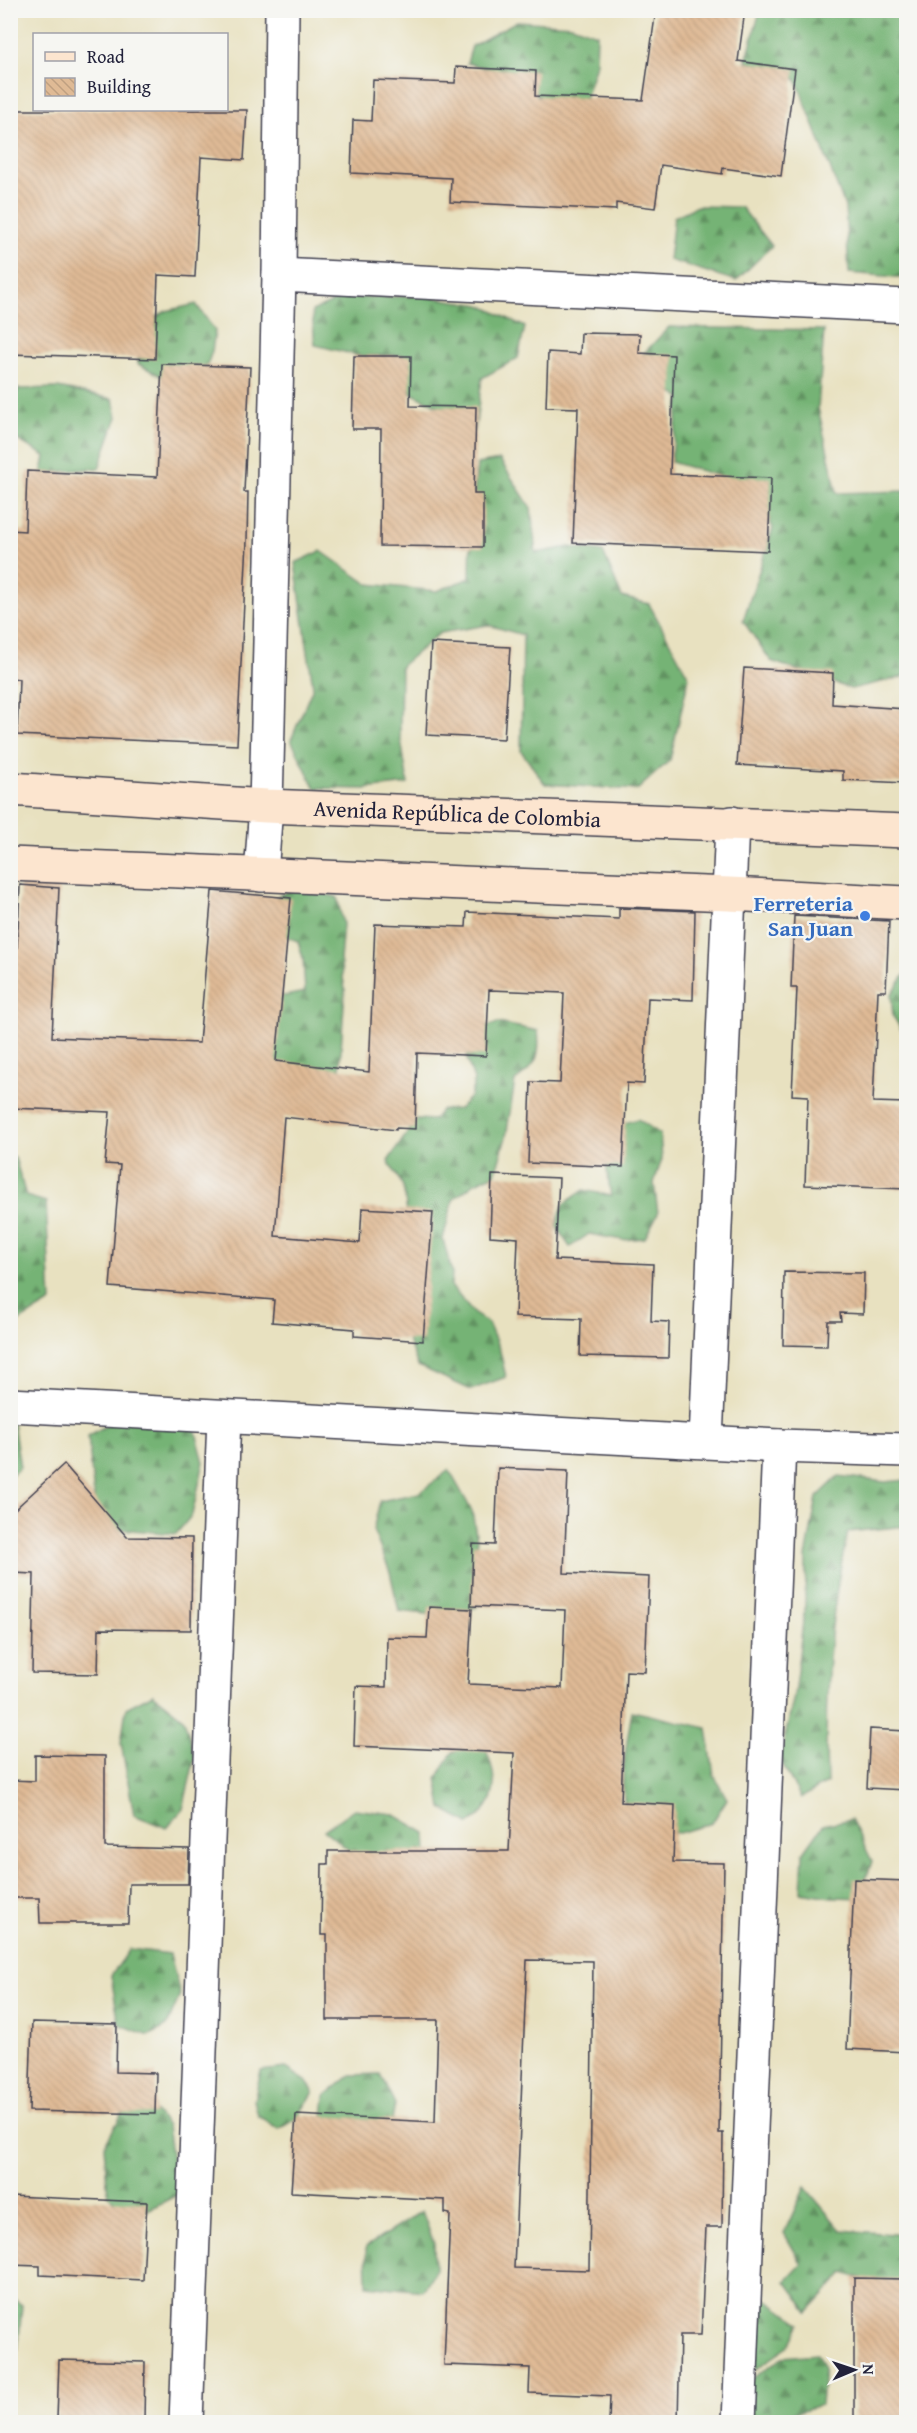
<svg xmlns="http://www.w3.org/2000/svg" width="917" height="2433" font-family="'Gentium Book Plus',serif">
<style>
.forest{fill:url(#forest-firs);stroke:#4c6a58;stroke-width:1.5}
.building{fill:url(#building-back-hatch);fill-rule:evenodd}
.lines{fill:none;stroke-linecap:round;stroke-linejoin:round}
.street-casing{stroke:#403f4f;stroke-width:36}
.secondary-casing{stroke:#403f4f;stroke-width:36}
.street{stroke:#fff;stroke-width:33}
.secondary{stroke:#fce5cf;stroke-width:33}
.shop-dot{fill:#3f7fe0;stroke:#f6f6f2;stroke-width:2}
.labels{text-anchor:middle;dominant-baseline:central;stroke-width:4.5;stroke-linejoin:round;paint-order:stroke}
.street-label{font-size:22px;fill:#22223b;stroke:#f6f6f2}
.shop-label{font-size:22px;font-weight:bold;fill:#366cbe;stroke:#f6f6f2;text-anchor:end}
</style>
<defs>
<pattern id="forest-firs" width="22" height="20" patternUnits="userSpaceOnUse" patternTransform="scale(1.5)"><rect width="22" height="20" fill="#75b374"/><path d="M5 1l3.5 6h-7zM16 11l3.5 6h-7z" fill="#609160"/></pattern>
<pattern id="building-back-hatch" width="6" height="6" patternUnits="userSpaceOnUse" patternTransform="scale(1.5)"><rect width="6" height="6" fill="#dfba95"/><path d="M-1 5l2 2M0 0l6 6M5-1l2 2" fill="none" stroke="#bfa081"/></pattern>
</defs>
<rect width="100%" height="100%" fill="#f6f6f2"/>
<filter id="ink" filterUnits="userSpaceOnUse"><feTurbulence type="fractalNoise" baseFrequency=".0167" numOctaves="2"/><feDisplacementMap in="SourceGraphic" scale="12" xChannelSelector="R" yChannelSelector="G"/><feConvolveMatrix kernelMatrix="1 2 1 2 8 2 1 2 1" color-interpolation-filters="sRGB"/></filter>
<filter id="wash" filterUnits="userSpaceOnUse"><feTurbulence type="fractalNoise" baseFrequency=".008" numOctaves="4" result="noise"/><feDisplacementMap in="SourceGraphic" scale="24" xChannelSelector="R" yChannelSelector="G"/><feGaussianBlur stdDeviation="1.35" result="paint"/><feColorMatrix in="noise" values="0 0 0 0 0 0 0 0 0 0 0 0 0 0 0 0 0 1.4 0 .05"/><feComposite in="paint" operator="in"/></filter>
<g filter="url(#wash)">
<rect width="100%" height="100%" fill="#e8e1c0"/>
<!-- forest -->
<g class="forest">
<polygon points="760,11 906,11 906,278 849,273 845,207 796,79 746,61"/>
<polygon points="517,21 572,25 597,34 596,64 581,111 542,99 517,76 467,63 472,46"/>
<polygon points="697,206 741,207 772,246 736,281 669,260 674,217"/>
<polygon points="423,296 481,305 525,327 518,358 482,378 475,432 444,409 411,393 403,355 360,356 315,345 312,311 342,298"/>
<polygon points="196,304 215,331 212,351 201,383 163,377 138,364 138,329 166,311"/>
<polygon points="669,327 824,330 818,408 837,493 906,491 906,672 903,677 851,689 771,661 743,621 773,528 750,485 671,462 680,397 628,370"/>
<polygon points="58,388 113,399 117,417 99,468 42,473 45,456 11,436 11,415 18,389"/>
<polygon points="500,460 531,508 536,553 569,547 603,552 622,597 649,604 689,677 670,760 637,790 545,784 521,751 523,635 488,625 440,633 401,666 400,733 408,784 365,789 315,788 291,740 313,687 295,563 321,551 368,584 437,591 470,578 471,528 477,464"/>
<polygon points="294,888 337,897 343,924 340,960 345,989 339,1080 260,1089 261,990 285,996 305,992 303,958 298,941 282,935 255,908"/>
<polygon points="906,973 906,1033 904,1034 893,1016 891,995"/>
<path d="M498,1023L538,1031C541,1057 536,1066 515,1081L506,1137L495,1174L475,1183L453,1200L443,1239L452,1273L451,1286L473,1313L488,1323L500,1351L506,1377L471,1390L418,1366L405,1333L418,1287L403,1186L388,1161L417,1119L433,1120L441,1110L459,1109L471,1096L474,1080L466,1057L472,1030Z"/>
<polygon points="638,1119 660,1134 662,1159 654,1183 658,1213 645,1238 623,1240 589,1234 570,1247 556,1226 564,1204 584,1190 611,1196 604,1151 609,1128"/>
<polygon points="10,1155 15,1158 26,1196 46,1202 51,1302 11,1326"/>
<polygon points="126,1414 194,1425 204,1462 192,1515 176,1534 97,1527 88,1436"/>
<polygon points="11,1422 13,1423 20,1467 11,1475"/>
<polygon points="449,1470 472,1511 480,1558 493,1583 477,1607 445,1616 399,1611 390,1572 373,1530 380,1501 419,1493"/>
<path d="M839,1476L885,1482L906,1480V1526L848,1532C829,1613 824,1700 827,1783L801,1798L780,1760L794,1696L805,1604L806,1557L817,1497Z"/>
<polygon points="153,1694 184,1719 195,1757 183,1809 167,1828 134,1815 121,1743 126,1708"/>
<path d="M632,1711L707,1728L714,1775L727,1799L712,1823L679,1833L634,1827C614,1799 627,1743 632,1711Z"/>
<path d="M480,1735C495,1771 506,1799 469,1824L442,1808L437,1778L452,1753Z"/>
<polygon points="354,1809 393,1814 426,1833 427,1854 369,1866 324,1830"/>
<polygon points="851,1819 872,1861 865,1882 866,1898 831,1897 801,1892 803,1853 823,1825"/>
<polygon points="130,1949 170,1954 180,1995 167,2026 149,2036 119,2024 111,1976"/>
<polygon points="286,2068 306,2081 314,2092 297,2118 279,2129 258,2116 254,2100 261,2071"/>
<polygon points="380,2074 395,2104 392,2121 322,2128 325,2096 351,2075"/>
<polygon points="147,2101 167,2126 177,2195 132,2218 108,2195 104,2146 122,2114"/>
<polygon points="805,2187 841,2230 906,2235 906,2316 895,2311 864,2279 844,2273 808,2312 786,2281 802,2264 784,2233"/>
<polygon points="422,2211 434,2244 435,2270 423,2291 367,2285 366,2247"/>
<polygon points="10,2296 22,2305 18,2349 11,2349"/>
<polygon points="765,2298 800,2323 788,2347 756,2369 744,2318"/>
<polygon points="817,2354 824,2369 821,2405 789,2414 793,2422 729,2422 744,2384 783,2357"/>
</g>
<g id="blocks">
<!-- building -->
<g class="building">
<polygon points="656,10 745,10 738,61 795,69 781,176 723,168 722,174 661,165 655,208 616,203 616,210 450,202 451,178 351,173 353,120 371,121 373,80 455,83 456,67 536,71 535,96 643,100"/>
<polygon points="10,110 247,110 244,160 201,157 195,277 158,275 155,359 10,354"/>
<polygon points="581,333 640,334 639,353 674,355 670,474 771,478 768,551 573,543 578,408 546,407 548,352 580,354"/>
<polygon points="354,356 411,356 410,406 476,407 474,494 483,494 483,547 380,546 381,429 352,429"/>
<polygon points="162,364 250,367 244,492 248,492 247,541 237,745 17,735 19,679 10,678 10,530 25,531 27,471 157,477"/>
<polygon points="431,643 510,647 504,739 426,735"/>
<polygon points="744,668 833,673 832,704 906,709 906,783 843,780 843,771 737,765"/>
<polygon points="20,885 59,888 52,1037 199,1043 212,891 291,898 276,1061 369,1072 375,924 466,927 467,912 619,919 619,908 695,911 693,1000 648,998 644,1084 627,1083 623,1167 528,1163 531,1082 560,1083 564,993 489,990 486,1056 417,1053 415,1129 396,1128 396,1130 284,1117 275,1236 360,1243 362,1208 433,1212 423,1341 354,1336 354,1329 272,1322 274,1300 110,1287 120,1165 105,1164 110,1112 10,1108"/>
<polygon points="794,916 889,921 886,991 878,991 873,1102 906,1103 906,1189 805,1185 808,1096 792,1095 797,988 791,988"/>
<polygon points="492,1175 559,1178 555,1260 653,1264 651,1321 669,1322 668,1358 580,1356 581,1319 515,1317 518,1238 490,1236"/>
<polygon points="784,1272 864,1273 863,1314 840,1313 841,1321 828,1321 827,1346 783,1345"/>
<polygon points="64,1464 127,1537 192,1538 191,1630 99,1629 98,1674 32,1673 34,1574 13,1573 14,1510"/>
<path d="M498,1468L568,1471L564,1573L649,1577L645,1672L626,1671L621,1802L675,1805L673,1862L724,1863L719,2133H723L722,2227H706L701,2335H680L678,2422H609L610,2396L529,2393L530,2368L444,2365L450,2214L445,2213V2200L291,2192L296,2115L435,2122L438,2020H327V1935H321L322,1864H328V1851H509L514,1753L354,1746L356,1686L386,1687L387,1637L427,1638L429,1607L472,1609L468,1684L562,1688L565,1610L471,1606L473,1544L495,1545ZM527,1960L593,1961L589,2270L514,2268Z"/>
<polygon points="870,1729 906,1731 906,1790 867,1788"/>
<polygon points="35,1755 105,1756 105,1847 189,1849 188,1884 129,1884 128,1923 40,1923 39,1898 13,1898 14,1834 10,1834 10,1780 35,1781"/>
<polygon points="854,1879 906,1881 906,2052 847,2049"/>
<polygon points="32,2022 117,2024 116,2072 156,2073 155,2114 29,2111"/>
<polygon points="10,2196 147,2202 143,2280 40,2275 40,2266 10,2265"/>
<polygon points="854,2278 906,2279 906,2422 854,2422"/>
<polygon points="59,2360 145,2362 144,2422 57,2419"/>
</g>
</g>
</g>
<g filter="url(#ink)">
<use href="#blocks" fill-opacity="0" stroke="#403f4f" stroke-width="1.5"/>
<g class="lines">
<defs>
<g id="street">
<polyline points="279,275 906,306"/>
<polyline points="261,875 266,806 279,275 282,10"/>
<polyline points="10,1405 779,1446 906,1450"/>
<polyline points="706,1441 732,823"/>
<polyline points="186,2422 224,1417"/>
<polyline points="739,2422 779,1446"/>
</g>
<g id="secondary">
<path id="s1" d="M10,789L266,806L906,831"/>
<polyline points="10,864 729,894 906,903"/>
</g>
</defs>
<!-- street casing -->
<use href="#street" class="street-casing"/>
<!-- secondary casing -->
<use href="#secondary" class="secondary-casing"/>
<!-- street -->
<use href="#street" class="street"/>
<!-- secondary -->
<use href="#secondary" class="secondary"/>
</g>
</g>
<!-- markers -->
<circle class="shop-dot" cx="865" cy="916" r="6"/>
<g class="labels">
<!-- street labels -->
<g class="street-label">
<text stroke="none"><textPath href="#s1" startOffset="448">Avenida República de Colombia</textPath></text>
</g>
<!-- shop labels -->
<g class="shop-label">
<text x="853" y="903">Ferreteria<tspan x="853" dy="25">San Juan</tspan></text>
</g>
</g>
<!-- margin -->
<rect width="917" height="2433" fill="none" stroke="#f6f6f2" stroke-width="36"/>
<!-- legend -->
<rect x="33" y="33" width="195" height="78" fill="#f6f6f2" stroke="#a1a1a9" stroke-width="1.5"/>
<rect x="45" y="52" width="30" height="9" fill="#fce5cf" stroke="#a1a1a9" stroke-width="1.5"/>
<text x="87" y="63" font-size="18" fill="#22223b">Road</text>
<rect x="45" y="78" width="30" height="18" fill="url(#building-back-hatch)" stroke="#a1a1a9" stroke-width="1.5"/>
<text x="87" y="93" font-size="18" fill="#22223b">Building</text>
<!-- north arrow -->
<g transform="translate(854 2370) rotate(88)" stroke="#f6f6f2" stroke-width="4.5" paint-order="stroke">
<path d="M0-4.5L10 22L0 15L-10 22Z" fill="#22223b"/>
<text y="-9" font-size="16" font-weight="bold" text-anchor="middle" fill="#22223b">N</text>
</g>
</svg>
